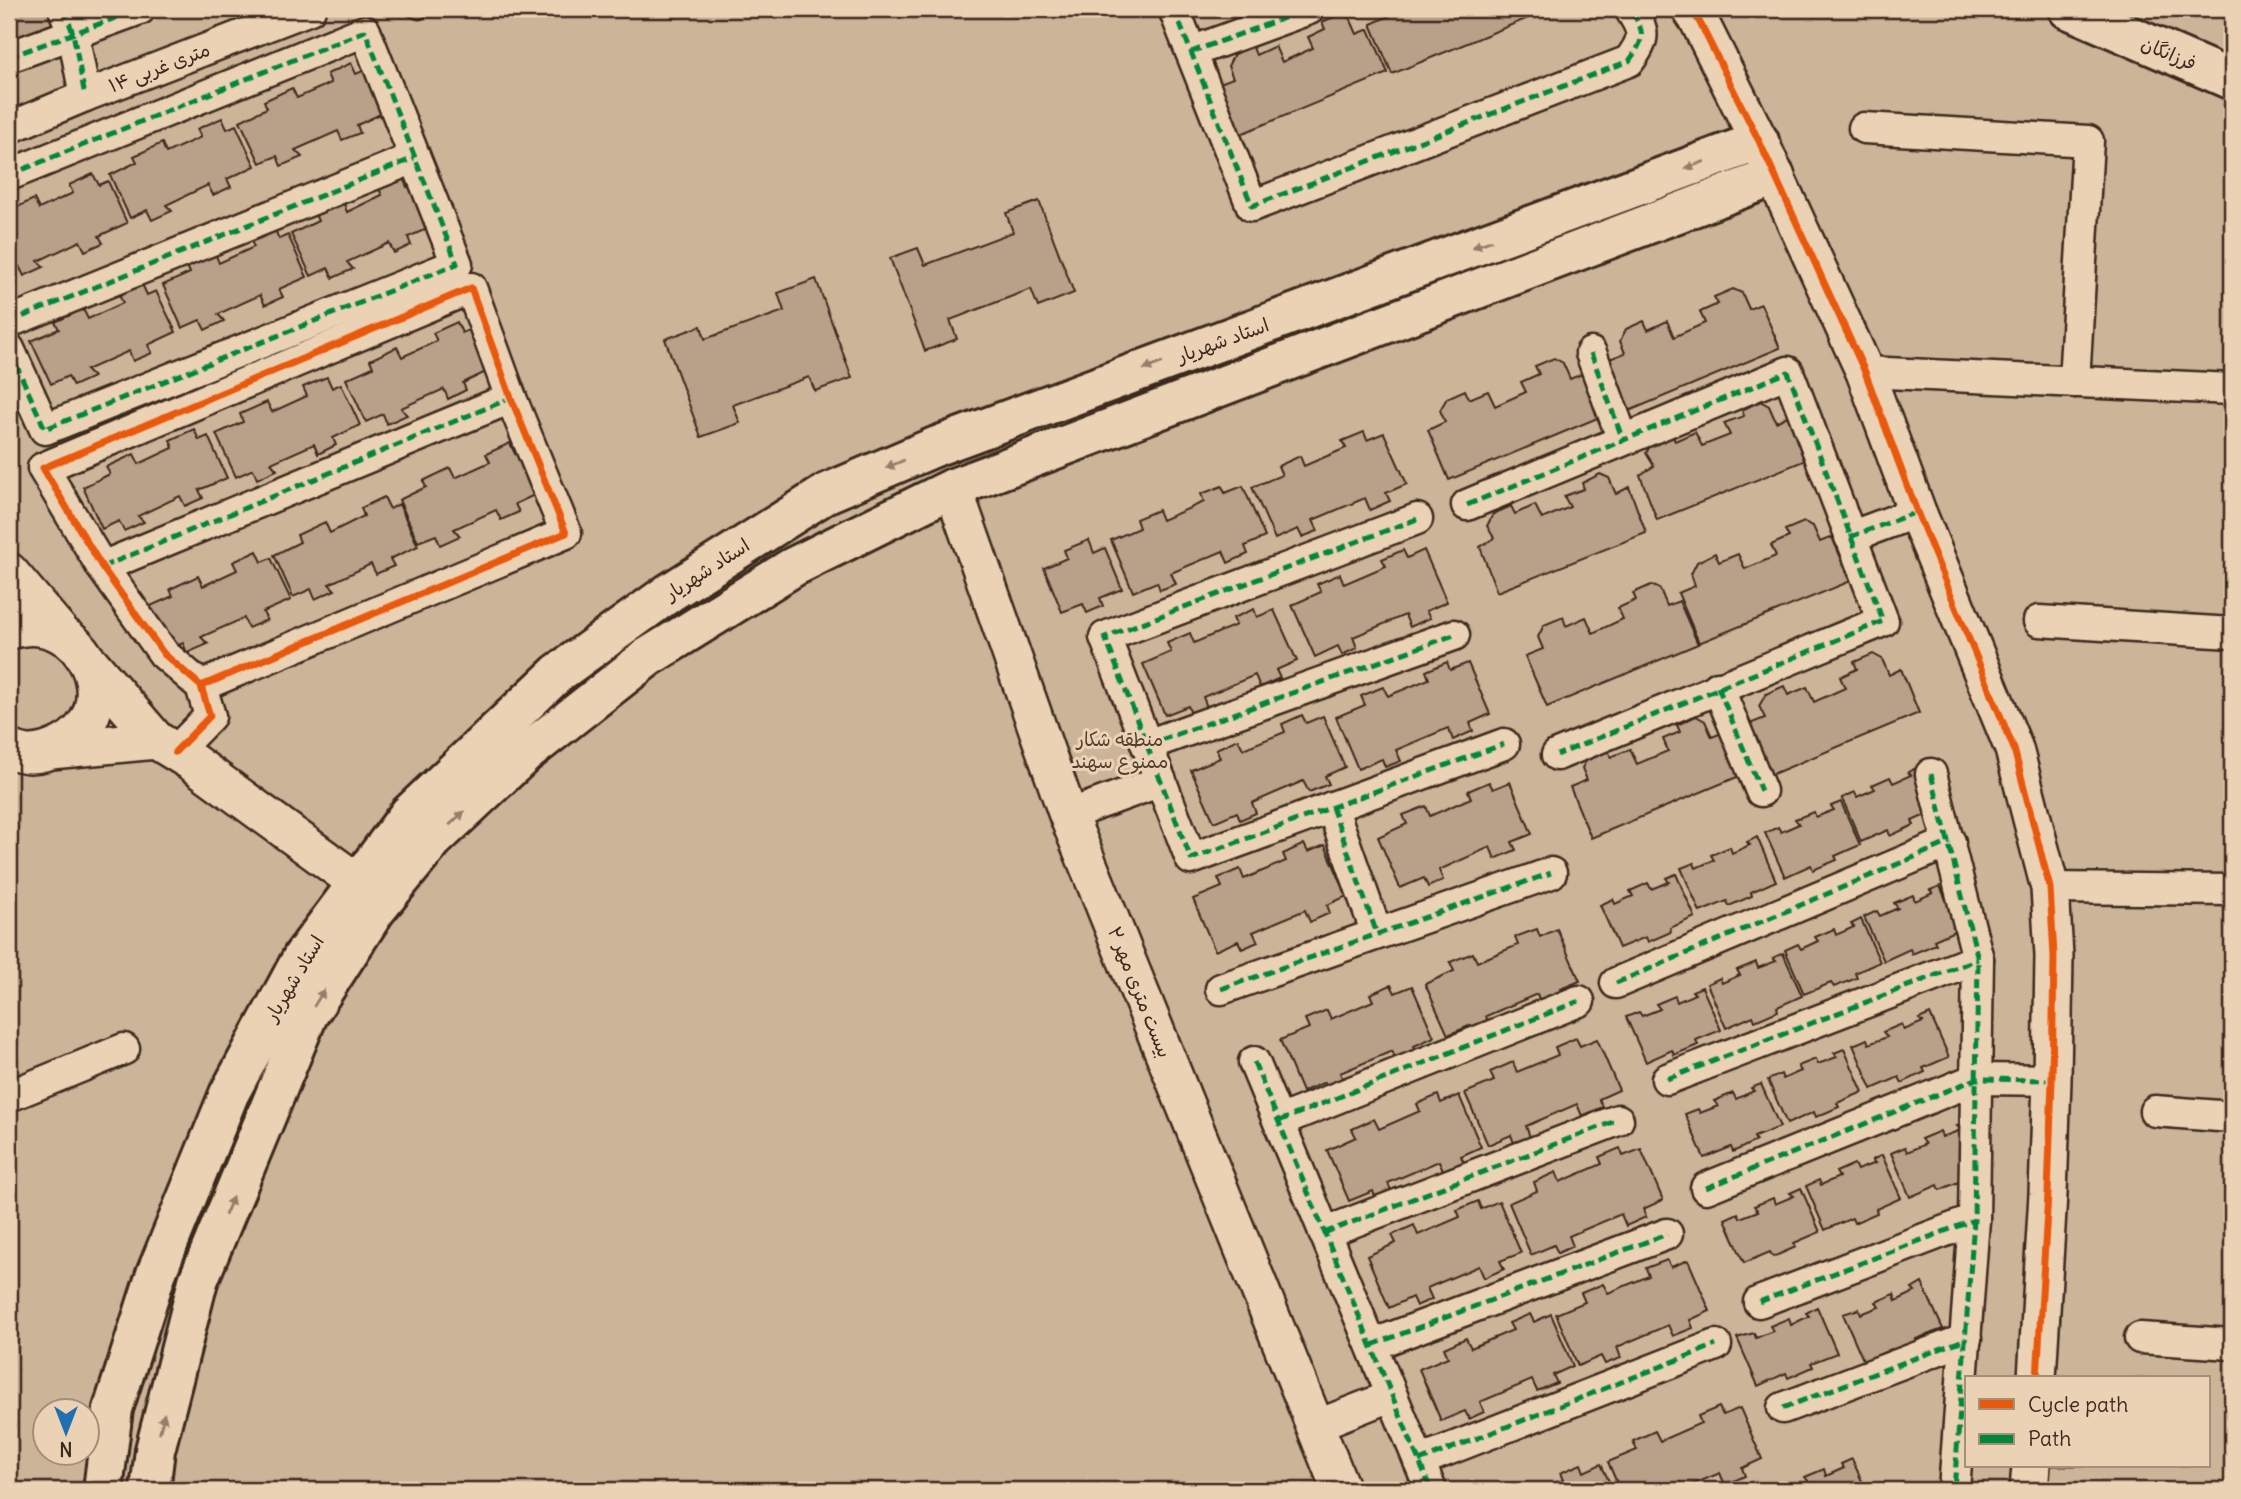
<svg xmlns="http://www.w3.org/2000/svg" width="2241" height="1499" font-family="Delius,'Playpen Sans Arabic',sans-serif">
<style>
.green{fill:#ccb499;stroke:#846f5c;stroke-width:2;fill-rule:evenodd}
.building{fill:#b8a188;stroke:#3b2a1e;stroke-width:2}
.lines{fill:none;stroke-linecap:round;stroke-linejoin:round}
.service-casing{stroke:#3b2a1e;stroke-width:19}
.minor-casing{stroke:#3b2a1e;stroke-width:35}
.tertiary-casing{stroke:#3b2a1e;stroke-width:42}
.secondary-casing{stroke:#3b2a1e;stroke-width:44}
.service{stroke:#ecd2b4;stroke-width:14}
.minor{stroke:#ecd2b4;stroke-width:30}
.tertiary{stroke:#ecd2b4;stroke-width:37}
.secondary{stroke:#ecd2b4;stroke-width:38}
.quiet{stroke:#00873e;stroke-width:5;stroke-dasharray:10 5;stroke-linecap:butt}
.cycleway-casing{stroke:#ecd2b4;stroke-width:11}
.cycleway{stroke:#e8590c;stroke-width:7}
.oneway{fill:#947e69}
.labels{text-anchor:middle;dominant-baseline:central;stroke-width:6;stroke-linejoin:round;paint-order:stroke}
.street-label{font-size:19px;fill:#3b2a1e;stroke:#ecd2b4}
.park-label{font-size:19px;fill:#513f30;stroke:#ecd2b4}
</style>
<rect width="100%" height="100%" fill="#ecd2b4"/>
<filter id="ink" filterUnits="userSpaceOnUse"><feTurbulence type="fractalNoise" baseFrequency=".0143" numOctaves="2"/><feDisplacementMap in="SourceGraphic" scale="14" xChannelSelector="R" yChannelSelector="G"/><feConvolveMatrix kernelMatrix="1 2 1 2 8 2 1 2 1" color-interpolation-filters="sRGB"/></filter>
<g filter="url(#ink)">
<!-- green -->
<path class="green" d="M9,9H2232V1490H9ZM1966,1378H2208V1466H1966ZM46,1412H88V1454H46Z"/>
<!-- building -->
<g class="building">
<polygon points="9,9 54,9 59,21 34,32 36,36 9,42"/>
<polygon points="1385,9 1542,9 1543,12 1392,74 1371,24 1389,16"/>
<polygon points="1341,14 1350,18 1357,34 1369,29 1388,73 1236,136 1215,85 1233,78 1228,66 1234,54 1252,45 1256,55 1275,46 1282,62 1313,48 1308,37 1325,29 1322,22"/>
<polygon points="351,63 356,74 365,70 385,112 357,125 360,133 342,140 338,131 295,150 302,157 281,166 277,156 260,163 240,121 267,108 264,101 292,88 297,98 331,83 327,74"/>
<polygon points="222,118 227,129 236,125 255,166 227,179 231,187 213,195 208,185 166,205 172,211 152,220 147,210 130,218 110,175 137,162 134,156 162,143 166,153 201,137 197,129"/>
<polygon points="93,174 99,185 108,181 127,223 99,236 103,243 85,251 80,241 38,261 44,267 24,276 19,266 9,271 9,211 34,199 39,209 73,193 69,185"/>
<polygon points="402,176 407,187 416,183 436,225 408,237 411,245 394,253 389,243 347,262 353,269 333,278 328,268 311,276 291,234 318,221 315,214 343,201 347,212 382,195 378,187"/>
<polygon points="1039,201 1074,293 1038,307 1031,289 950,320 957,339 925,351 890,258 918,248 925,265 1013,232 1006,213"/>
<polygon points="274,228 279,239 288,235 307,277 279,289 283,297 265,305 260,295 218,314 224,321 205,330 200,320 182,328 163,285 190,273 187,266 215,253 219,263 254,247 250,239"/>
<polygon points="816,279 852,378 815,391 809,377 733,405 740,423 701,437 665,339 701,326 705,339 784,311 778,293"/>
<polygon points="142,284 147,295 156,291 176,332 148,345 152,353 133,361 129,351 86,370 93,377 73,386 68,376 51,384 31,341 59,329 55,322 83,309 88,319 123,303 119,295"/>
<polygon points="1733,289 1742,293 1749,309 1761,304 1780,348 1629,411 1607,360 1625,353 1620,341 1626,329 1644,321 1648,330 1667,321 1674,337 1705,323 1700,312 1718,304 1714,297"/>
<polygon points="457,322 462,333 471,329 490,370 463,383 466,390 448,399 444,389 401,408 407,415 387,424 383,414 366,422 346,379 373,367 370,360 397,347 402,357 437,341 433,333"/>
<polygon points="1554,358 1563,363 1570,379 1582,374 1600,417 1449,480 1428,430 1445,422 1440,410 1447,398 1465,390 1469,399 1488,391 1495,406 1526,392 1521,382 1539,374 1535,366"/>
<polygon points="327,377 332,388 341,384 360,425 333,438 336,445 318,454 314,444 271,463 277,470 257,479 253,469 236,477 216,434 243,422 240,414 267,402 272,412 307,396 303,387"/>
<polygon points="1760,401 1769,406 1776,422 1789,415 1806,460 1657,520 1640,475 1654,466 1646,453 1653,441 1671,433 1675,441 1695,432 1702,446 1730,435 1724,423 1744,416 1742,410"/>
<polygon points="194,429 199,440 208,436 227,478 199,490 203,498 185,506 180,496 138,516 144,522 124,531 119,521 102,529 83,487 110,474 106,467 134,454 139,464 173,448 170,440"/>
<polygon points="1364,432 1367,440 1384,433 1407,484 1386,493 1390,501 1370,510 1365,498 1313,520 1318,531 1302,537 1298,529 1275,539 1252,487 1282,475 1278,466 1300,456 1304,466 1346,448 1342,441"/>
<polygon points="510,443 515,454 524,450 543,491 515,504 519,512 501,520 496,510 454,529 460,536 440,545 436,535 418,542 399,500 426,487 423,481 450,468 455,478 490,462 486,454"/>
<polygon points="1600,474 1609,478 1616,494 1629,487 1646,533 1497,592 1480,547 1494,538 1487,526 1493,514 1511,506 1515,514 1535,505 1542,519 1570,507 1564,496 1584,489 1582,483"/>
<polygon points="1222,486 1225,493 1243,486 1265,537 1245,546 1248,554 1228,563 1223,551 1171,573 1176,584 1160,590 1157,582 1133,592 1111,540 1139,528 1136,519 1158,510 1162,520 1204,502 1201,494"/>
<polygon points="384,497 390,509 399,504 418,546 390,559 394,566 376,574 371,564 329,584 335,590 315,599 311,589 293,597 274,555 300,542 297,535 325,522 330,533 364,516 361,508"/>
<polygon points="1804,522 1813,526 1820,542 1832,537 1851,581 1699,643 1678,593 1695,586 1691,574 1697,562 1715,553 1719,562 1738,554 1745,569 1776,556 1771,545 1789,537 1785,530"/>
<polygon points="1089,540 1094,553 1105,548 1122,589 1100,598 1103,606 1087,613 1083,604 1062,612 1044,568 1067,558 1064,550"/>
<polygon points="1403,550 1407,558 1424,550 1447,602 1426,611 1430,618 1410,627 1405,615 1353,637 1357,648 1342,655 1338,646 1315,657 1292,605 1321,592 1317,584 1340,574 1344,584 1386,566 1382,559"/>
<polygon points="257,551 262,562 271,558 291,600 263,612 267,620 248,628 244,618 201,637 208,644 187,653 183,643 166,651 146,608 173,596 170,589 198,576 203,586 237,570 233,562"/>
<polygon points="1651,585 1660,589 1667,606 1679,601 1698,644 1547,707 1525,656 1543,649 1538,637 1544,625 1563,617 1566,626 1586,617 1593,633 1623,619 1618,608 1636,600 1633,593"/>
<polygon points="1254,609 1257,617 1274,610 1297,661 1276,670 1280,678 1260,687 1255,675 1203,697 1207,707 1191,714 1188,706 1165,715 1143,664 1171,652 1167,643 1190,633 1194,643 1236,625 1233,618"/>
<polygon points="1873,654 1882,659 1889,675 1901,669 1919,713 1768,776 1747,725 1765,718 1759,706 1766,694 1784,686 1788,695 1807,687 1814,702 1845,688 1840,677 1857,669 1854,662"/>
<polygon points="1447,662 1450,670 1468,663 1490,714 1470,723 1473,731 1453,740 1448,728 1396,750 1401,761 1385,767 1382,759 1358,769 1336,717 1365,705 1361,696 1383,687 1388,696 1429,679 1426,671"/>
<polygon points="1302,715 1306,723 1323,716 1345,767 1325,776 1329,784 1309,792 1303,781 1252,803 1256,813 1240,820 1237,812 1214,822 1191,770 1220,758 1216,749 1238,739 1243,749 1285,732 1282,724"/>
<polygon points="1696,716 1705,721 1712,737 1724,732 1742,775 1591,838 1570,787 1587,780 1582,768 1589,756 1607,748 1611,757 1630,749 1637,764 1668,751 1663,739 1680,732 1677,725"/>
<polygon points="1918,767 1937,810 1912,821 1914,825 1890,836 1888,830 1861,842 1842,798 1855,792 1857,797 1875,789 1872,785 1890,777 1893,783 1911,775 1908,772"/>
<polygon points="1489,782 1493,789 1510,782 1532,834 1512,842 1516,850 1495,859 1490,847 1439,870 1443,880 1428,887 1424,878 1400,888 1378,837 1407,824 1403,815 1426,806 1430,816 1471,798 1468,791"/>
<polygon points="1841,802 1860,845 1835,856 1837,860 1813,870 1811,865 1785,877 1765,833 1778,827 1781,832 1799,824 1795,819 1814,812 1816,817 1834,810 1831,806"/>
<polygon points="1757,837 1776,881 1751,892 1752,896 1729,906 1727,901 1700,912 1681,868 1694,863 1696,868 1714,860 1711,855 1730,847 1732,853 1750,845 1747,842"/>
<polygon points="1304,844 1308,852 1325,845 1347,896 1327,905 1330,913 1310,922 1305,910 1253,932 1258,942 1242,949 1238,941 1215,951 1193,899 1222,887 1218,878 1240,869 1244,879 1286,861 1283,854"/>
<polygon points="1676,874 1695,917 1670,928 1671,932 1648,942 1646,937 1619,948 1600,905 1613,899 1615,904 1633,896 1630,891 1648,883 1651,889 1669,882 1666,878"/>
<polygon points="1940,886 1959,929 1934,940 1936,944 1912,954 1910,949 1884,961 1864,917 1877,911 1880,916 1898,908 1894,903 1913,895 1915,901 1933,893 1930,890"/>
<polygon points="1861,919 1880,962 1855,973 1857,978 1834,987 1831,983 1804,994 1785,950 1798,944 1801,949 1818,941 1815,937 1834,929 1836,935 1854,927 1851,924"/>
<polygon points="1537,929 1540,937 1557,929 1580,981 1560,989 1563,997 1542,1006 1537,994 1486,1016 1490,1027 1474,1034 1471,1025 1448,1035 1425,984 1454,971 1450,962 1473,953 1477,962 1518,945 1515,937"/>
<polygon points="1783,953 1802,996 1777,1007 1778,1011 1755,1021 1753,1016 1726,1028 1707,984 1720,978 1722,983 1740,975 1737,970 1756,962 1758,968 1776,961 1773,958"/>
<polygon points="1391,985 1395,993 1412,986 1434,1037 1414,1046 1417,1054 1397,1062 1392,1051 1340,1073 1345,1084 1329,1090 1325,1082 1302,1092 1280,1040 1309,1028 1305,1019 1327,1010 1331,1019 1373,1001 1370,994"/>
<polygon points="1702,987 1721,1030 1696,1040 1698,1045 1674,1055 1672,1050 1646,1062 1626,1017 1639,1012 1642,1016 1660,1009 1656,1004 1675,996 1677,1002 1695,994 1692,991"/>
<polygon points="1930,1014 1949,1057 1923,1068 1925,1072 1902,1083 1899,1077 1872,1089 1853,1045 1867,1039 1869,1044 1887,1037 1883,1032 1902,1024 1904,1030 1923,1022 1919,1019"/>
<polygon points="1576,1038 1580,1046 1597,1039 1619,1090 1599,1099 1603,1107 1582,1116 1577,1104 1526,1126 1530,1137 1514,1143 1511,1135 1488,1145 1465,1093 1494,1081 1490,1072 1513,1062 1517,1072 1558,1055 1555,1047"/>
<polygon points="1844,1049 1863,1092 1837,1103 1839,1107 1816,1117 1814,1112 1787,1124 1768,1080 1781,1074 1783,1079 1801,1071 1798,1066 1816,1059 1818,1064 1837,1057 1834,1053"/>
<polygon points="1761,1084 1780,1127 1754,1137 1756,1141 1733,1152 1731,1147 1704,1158 1685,1114 1698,1109 1700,1113 1718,1106 1714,1101 1733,1093 1736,1099 1754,1091 1751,1088"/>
<polygon points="1438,1095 1441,1103 1459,1095 1481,1147 1461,1156 1464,1163 1444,1172 1439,1161 1388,1183 1392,1193 1376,1200 1373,1191 1349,1201 1327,1150 1356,1137 1352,1129 1374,1119 1379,1129 1420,1111 1417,1104"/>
<polygon points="1968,1122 1963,1180 1940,1190 1938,1185 1910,1197 1891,1153 1905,1147 1907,1152 1925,1144 1921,1139 1940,1131 1942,1137 1961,1130 1957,1126"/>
<polygon points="1620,1148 1623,1156 1641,1149 1663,1200 1643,1209 1646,1217 1626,1226 1621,1214 1569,1236 1573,1246 1558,1253 1554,1245 1531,1255 1509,1203 1537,1191 1534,1182 1556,1172 1560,1182 1602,1164 1599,1157"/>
<polygon points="1882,1155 1901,1198 1876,1209 1877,1213 1854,1223 1852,1218 1825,1230 1806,1186 1819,1180 1821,1185 1839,1177 1836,1172 1854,1164 1857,1170 1875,1163 1872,1160"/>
<polygon points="1801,1188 1820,1232 1794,1243 1796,1247 1773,1257 1770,1252 1744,1263 1725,1219 1738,1213 1740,1218 1758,1211 1754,1206 1773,1198 1775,1204 1794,1196 1790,1193"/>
<polygon points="1478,1201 1481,1209 1499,1201 1521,1253 1500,1261 1504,1269 1484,1278 1479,1266 1427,1288 1432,1299 1416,1306 1412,1297 1389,1308 1367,1256 1396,1243 1392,1235 1414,1225 1418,1235 1460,1217 1457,1210"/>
<polygon points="1667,1260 1671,1267 1688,1260 1710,1311 1690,1320 1693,1328 1673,1336 1668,1325 1617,1347 1621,1358 1605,1364 1601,1356 1578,1366 1556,1314 1585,1302 1581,1293 1603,1284 1608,1293 1649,1276 1646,1268"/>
<polygon points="1922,1283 1943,1329 1916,1339 1919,1343 1893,1354 1891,1349 1864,1362 1843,1314 1859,1309 1861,1314 1879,1307 1876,1302 1894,1294 1896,1301 1915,1292 1912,1289"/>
<polygon points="1817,1307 1837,1353 1811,1363 1813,1367 1788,1378 1786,1373 1758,1386 1737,1338 1754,1333 1756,1338 1773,1331 1770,1326 1789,1318 1791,1325 1809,1316 1806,1313"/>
<polygon points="1530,1314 1534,1322 1551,1314 1573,1366 1553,1375 1557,1383 1537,1391 1532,1380 1480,1402 1484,1412 1469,1419 1465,1411 1441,1421 1419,1369 1448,1357 1444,1348 1466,1338 1471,1348 1513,1330 1509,1323"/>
<polygon points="1719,1407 1723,1415 1740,1408 1762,1459 1742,1468 1745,1476 1725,1485 1720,1473 1679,1490 1620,1490 1608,1462 1637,1450 1633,1441 1655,1431 1660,1441 1701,1423 1698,1416"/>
<polygon points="1852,1459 1866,1490 1772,1490 1789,1485 1791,1490 1809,1482 1805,1477 1824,1469 1826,1476 1844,1468 1841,1464"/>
<polygon points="1581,1464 1584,1472 1601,1464 1613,1490 1540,1490 1563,1480 1560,1473"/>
</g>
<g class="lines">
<defs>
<polyline id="service" points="414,9 419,11 423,9"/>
<g id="minor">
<polyline points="64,9 73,33 85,96"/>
<path d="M1174,9L1252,206L1629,61C1646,38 1645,32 1630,9"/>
<polyline points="1191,52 1309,9"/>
<polyline points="9,57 140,9"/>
<polyline points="9,128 85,96 310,9"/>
<polyline points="1864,128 2088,141 2074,382"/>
<polyline points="9,175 365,31 457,264 45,429 9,349"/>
<polyline points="9,322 414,158"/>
<polyline points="1591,353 1623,440"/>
<polyline points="1865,372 2232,389"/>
<polyline points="1467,505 1788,372 1883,621 1557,755"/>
<polyline points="1417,519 1105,637 1191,859 1504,744"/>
<polyline points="1850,537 1917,512"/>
<polyline points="102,567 511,398"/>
<polyline points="2039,621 2232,633"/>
<polyline points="1718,687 1761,791"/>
<polyline points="1147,745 1454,635"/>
<polyline points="175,752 210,716 201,686 164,654 102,567 43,468 471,288 511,398 566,533 201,686"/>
<polyline points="1931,774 1978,959 1974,1220 1954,1490"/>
<polyline points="1332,807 1377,934"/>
<polyline points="1068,815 1161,781"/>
<polyline points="2050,888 2232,890"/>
<polyline points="1616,983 1950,842"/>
<polyline points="1221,989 1551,873"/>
<polyline points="1254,1062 1431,1490"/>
<polyline points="1667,1079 1978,959"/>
<polyline points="9,1096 124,1049"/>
<polyline points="2155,1111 2232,1117"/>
<polyline points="1279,1121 1579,1001"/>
<polyline points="1706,1188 1976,1079 2052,1080"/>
<polyline points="1324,1233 1618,1120"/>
<polyline points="1759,1302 1974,1220"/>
<polyline points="2140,1338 2232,1344"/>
<polyline points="1372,1345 1667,1234"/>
<polyline points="1783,1408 1966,1339"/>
<polyline points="1315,1426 1391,1396"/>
<polyline points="1419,1461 1716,1345"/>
</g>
<g id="tertiary">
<polyline points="1691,9 1699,21 1759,141 1865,372 1917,512 2014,749 2050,888 2054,956 2052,1080 2048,1194 2037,1378"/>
<polyline points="953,488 1068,815 1341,1490"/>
<polyline points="9,572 61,633"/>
<path d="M9,630C84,606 130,710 62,745C52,750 41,754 30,754C23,754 15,751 9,749"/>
<polyline points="90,663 156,740 192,762 358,883"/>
<polyline points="51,750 156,740"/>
<polyline points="2029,1490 2031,1466"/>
</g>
<g id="secondary">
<polyline points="2068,9 2232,80"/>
<polyline points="103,1490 113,1409 156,1274 229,1094 303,956 409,814 558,673 669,593 827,493 937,446 1759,141"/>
<polyline points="150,1490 155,1450 198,1281 308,1015 375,911 433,840 526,753 648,657 793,567 953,488 1775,176"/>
</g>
</defs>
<!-- service casing -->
<use href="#service" class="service-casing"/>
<!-- minor casing -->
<use href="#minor" class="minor-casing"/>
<!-- tertiary casing -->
<use href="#tertiary" class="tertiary-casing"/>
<!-- secondary casing -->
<use href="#secondary" class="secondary-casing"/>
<!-- service -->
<use href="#service" class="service"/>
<!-- minor -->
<use href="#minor" class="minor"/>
<!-- tertiary -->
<use href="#tertiary" class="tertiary"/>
<!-- secondary -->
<use href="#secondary" class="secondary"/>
<!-- quiet -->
<g class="quiet">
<polyline points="64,9 73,33 85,96"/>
<path d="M1174,9L1252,206L1629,61C1646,38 1645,32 1630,9"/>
<polyline points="1191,52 1309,9"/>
<polyline points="9,57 140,9"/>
<polyline points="9,175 365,31 457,264 45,429 9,349"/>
<polyline points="9,322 414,158"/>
<polyline points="1591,353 1623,440"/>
<polyline points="1467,505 1788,372 1883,621 1557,755"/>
<polyline points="1417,519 1105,637 1191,859 1504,744"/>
<polyline points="1850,537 1917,512"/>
<polyline points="102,567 511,398"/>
<polyline points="1718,687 1761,791"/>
<polyline points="1147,745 1454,635"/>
<polyline points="1931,774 1978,959 1974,1220 1954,1490"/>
<polyline points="1332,807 1377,934"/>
<polyline points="1616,983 1950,842"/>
<polyline points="1221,989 1551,873"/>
<polyline points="1254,1062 1431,1490"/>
<polyline points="1667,1079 1978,959"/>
<polyline points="1279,1121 1579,1001"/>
<polyline points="1706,1188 1976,1079 2052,1080"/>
<polyline points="1324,1233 1618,1120"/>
<polyline points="1759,1302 1974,1220"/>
<polyline points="1372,1345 1667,1234"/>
<polyline points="1783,1408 1966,1339"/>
<polyline points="1419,1461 1716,1345"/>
</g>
<defs>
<g id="cycleway">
<polyline points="1691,9 1699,21 1759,141 1865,372 1917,512 2014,749 2050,888 2054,956 2052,1080 2048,1194 2037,1378"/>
<polyline points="175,752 210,716 201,686 164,654 102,567 43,468 471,288 511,398 566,533 201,686"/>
</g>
</defs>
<!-- cycleway casing -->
<use href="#cycleway" class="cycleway-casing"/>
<!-- cycleway -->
<use href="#cycleway" class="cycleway"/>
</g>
<!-- one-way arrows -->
<defs><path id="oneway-solid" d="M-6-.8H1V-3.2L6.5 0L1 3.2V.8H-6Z" transform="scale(1.75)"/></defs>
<g class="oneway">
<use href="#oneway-solid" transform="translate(1695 165) rotate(160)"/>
<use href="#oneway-solid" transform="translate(1482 244) rotate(160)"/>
<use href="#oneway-solid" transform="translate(1153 366) rotate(160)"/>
<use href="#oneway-solid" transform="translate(895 464) rotate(157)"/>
<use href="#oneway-solid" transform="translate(457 818) rotate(-43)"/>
<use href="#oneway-solid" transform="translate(319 998) rotate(-58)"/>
<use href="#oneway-solid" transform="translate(229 1206) rotate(-67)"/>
<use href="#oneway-solid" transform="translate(162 1423) rotate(-76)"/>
</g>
</g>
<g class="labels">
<!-- street labels -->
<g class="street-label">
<text transform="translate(2169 53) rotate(23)">فرزانگان</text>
<text transform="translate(159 67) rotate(-21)">۱۴ متری غربی</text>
<text transform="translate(1223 340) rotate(-20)">استاد شهریار</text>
<text transform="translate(707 569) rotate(-33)">استاد شهریار</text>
<text transform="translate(294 978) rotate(-59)">استاد شهریار</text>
<text transform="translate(1140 992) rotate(68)">بیست متری مهر ۲</text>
</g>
<!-- park labels -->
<g class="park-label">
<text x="1120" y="739">منطقه شکار<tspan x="1120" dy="22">ممنوع سهند</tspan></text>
</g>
</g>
<!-- margin -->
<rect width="2241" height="1499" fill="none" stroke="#ecd2b4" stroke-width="35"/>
<rect x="18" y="18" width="2206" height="1464" fill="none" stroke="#3b2a1e" stroke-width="2.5" filter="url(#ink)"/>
<!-- legend -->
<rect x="1965" y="1376" width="245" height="91" fill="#ecd2b4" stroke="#a58f78" stroke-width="2"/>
<rect x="1979" y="1399" width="35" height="10" fill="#e8590c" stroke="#a58f78" stroke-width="2"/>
<text x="2028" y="1412" font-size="21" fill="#3b2a1e">Cycle path</text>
<rect x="1979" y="1434" width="35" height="10" fill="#00873e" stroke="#a58f78" stroke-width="2"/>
<text x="2028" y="1446" font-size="21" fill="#3b2a1e">Path</text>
<!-- north arrow -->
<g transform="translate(66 1432) rotate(180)"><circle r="33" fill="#ecd2b4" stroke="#a58f78" stroke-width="2"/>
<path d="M0-5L12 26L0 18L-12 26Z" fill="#1f6fb2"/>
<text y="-10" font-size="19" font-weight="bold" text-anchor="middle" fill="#3b2a1e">N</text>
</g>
</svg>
